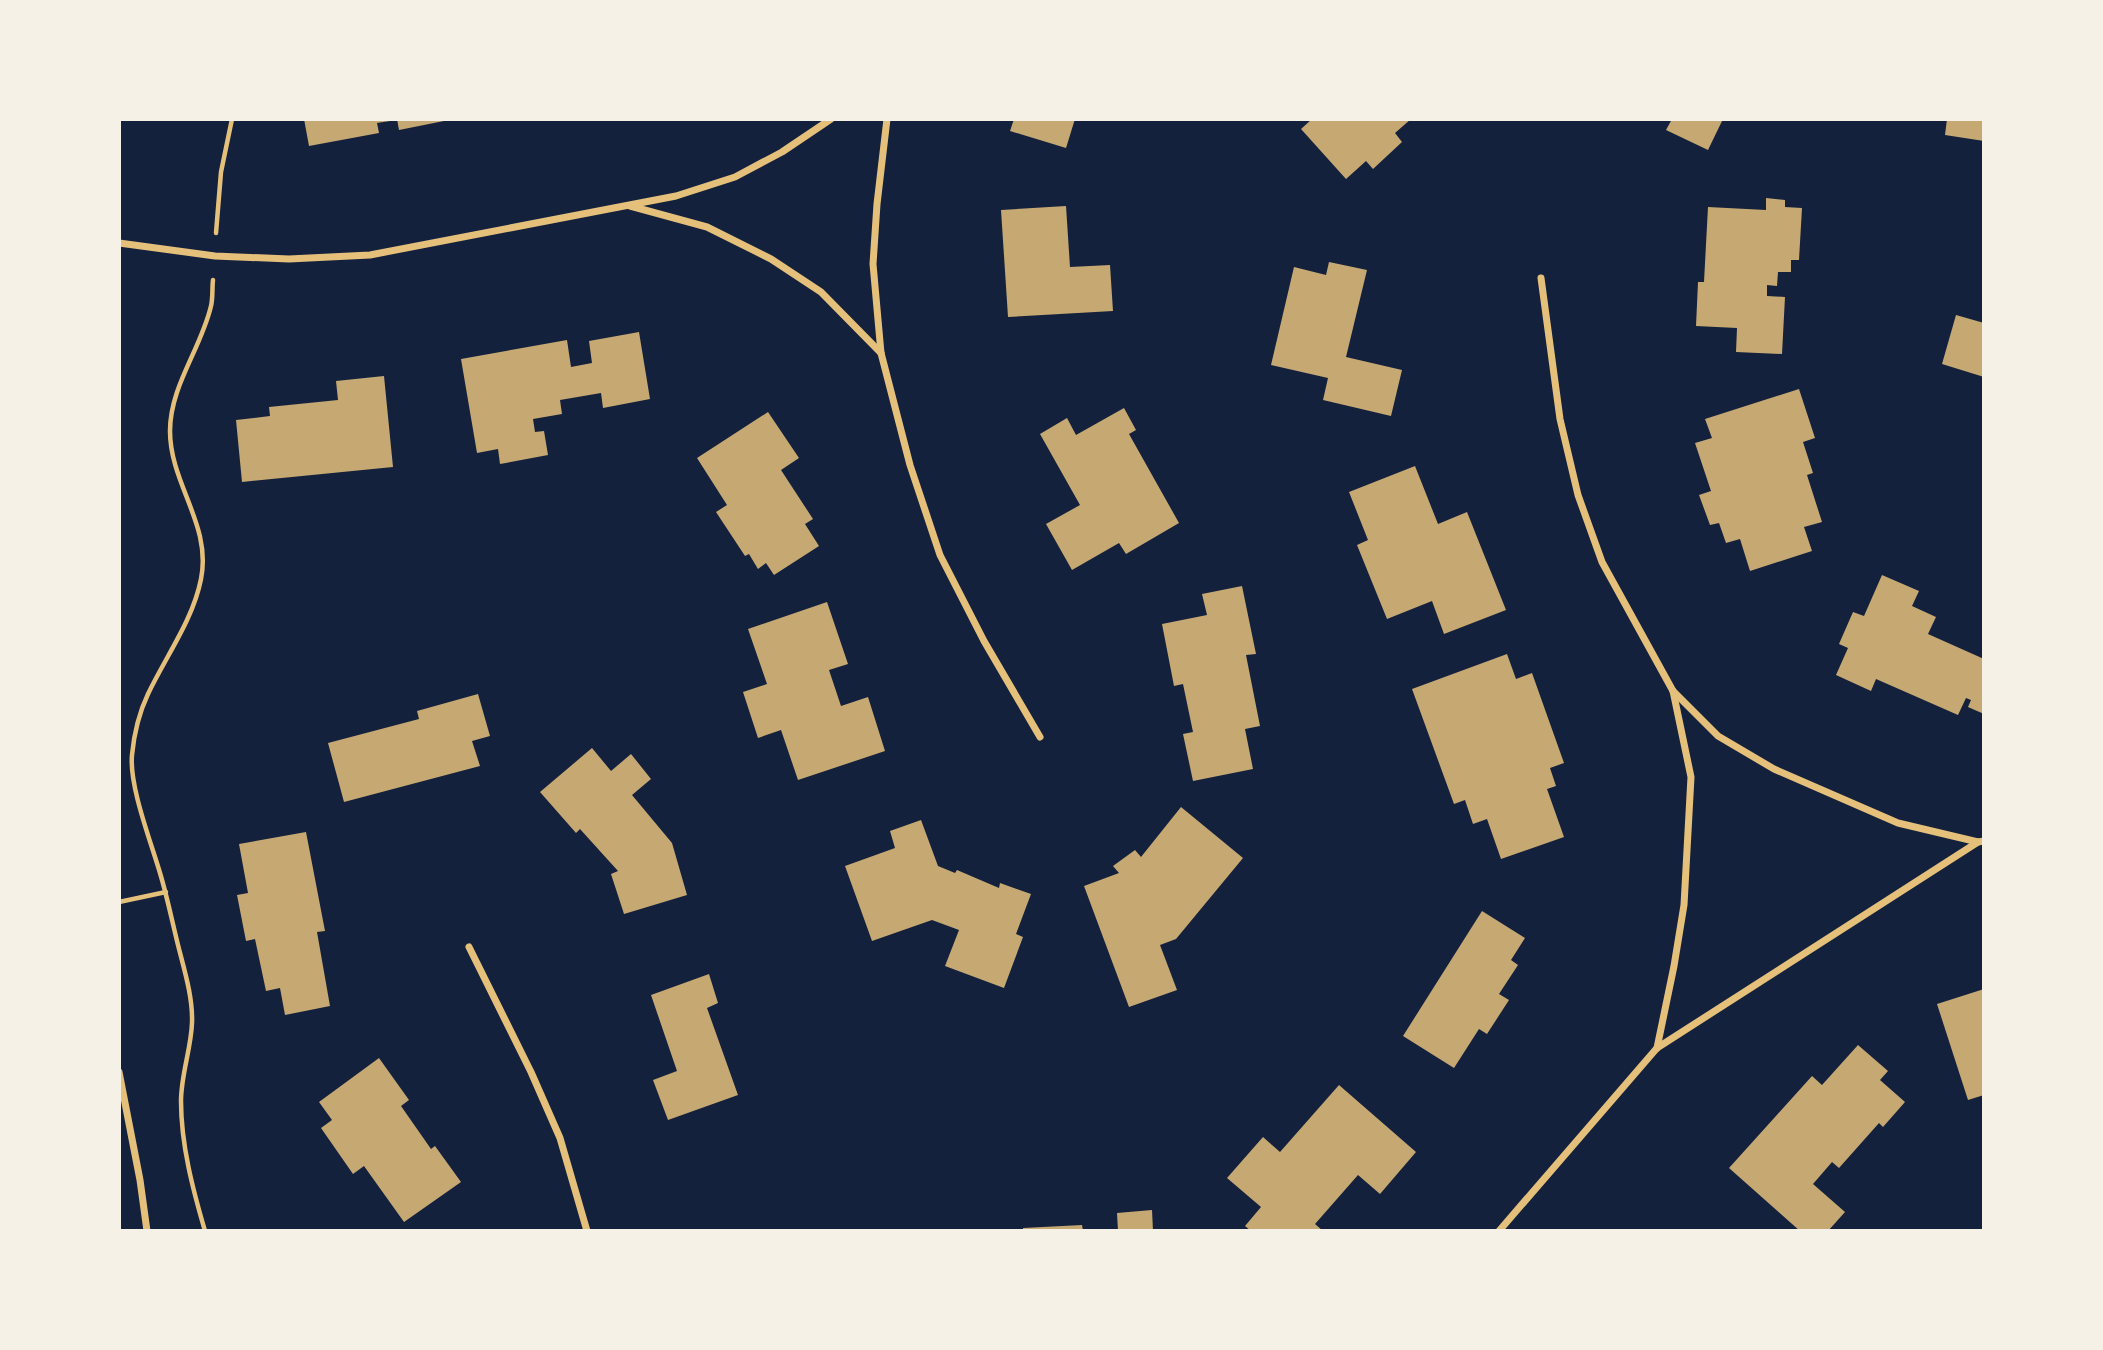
<svg xmlns="http://www.w3.org/2000/svg" width="2103" height="1350" font-family="Mulish,sans-serif">
<style>
.building{fill:#c6a872}
.lines{fill:none;stroke-linecap:round;stroke-linejoin:round}
.path{stroke:#e5c07b;stroke-width:4.5}
.minor{stroke:#e5c07b;stroke-width:7}
</style>
<rect width="100%" height="100%" fill="#14213d"/>
<!-- building -->
<g class="building">
<polygon points="304,119 390,119 390,121 377,123 379,133 309,146"/>
<polygon points="397,119 448,119 449,120 399,130"/>
<polygon points="1014,119 1075,119 1066,148 1010,131"/>
<polygon points="1312,119 1411,119 1395,133 1402,142 1373,169 1366,161 1346,179 1301,129"/>
<polygon points="1672,119 1723,119 1708,150 1666,130"/>
<polygon points="1947,119 1984,119 1984,141 1945,135"/>
<polygon points="1766,198 1785,200 1785,207 1802,208 1799,260 1791,260 1791,272 1778,272 1777,286 1767,285 1767,296 1785,297 1782,354 1736,352 1737,328 1696,326 1698,282 1704,282 1708,207 1766,210"/>
<polygon points="1066,206 1070,267 1110,265 1113,311 1008,317 1001,210"/>
<polygon points="1329,262 1367,270 1346,357 1402,370 1391,416 1323,400 1328,378 1271,365 1294,267 1326,275"/>
<polygon points="1956,315 1984,323 1984,377 1942,364"/>
<polygon points="639,332 650,399 603,408 601,393 560,400 562,414 533,419 535,432 544,431 548,455 500,464 498,449 477,453 461,359 567,340 571,367 592,363 589,341"/>
<polygon points="384,376 393,467 242,482 236,420 270,416 269,407 338,400 336,381"/>
<polygon points="1799,389 1815,438 1803,442 1813,473 1807,475 1822,522 1804,527 1812,551 1750,571 1740,539 1726,543 1719,523 1710,525 1699,495 1711,491 1695,443 1712,438 1705,419"/>
<polygon points="1124,408 1136,430 1129,434 1179,523 1126,554 1119,543 1072,570 1046,524 1080,505 1040,434 1067,418 1076,435"/>
<polygon points="768,412 799,458 781,470 813,519 805,524 819,546 774,575 766,563 758,569 749,554 745,556 716,512 727,505 697,458"/>
<polygon points="1415,466 1438,524 1467,512 1506,610 1444,634 1432,601 1387,619 1357,545 1368,540 1349,492"/>
<polygon points="1882,575 1919,591 1912,606 1936,617 1928,634 1984,659 1984,714 1968,707 1971,700 1966,698 1958,715 1876,679 1871,691 1836,675 1848,648 1839,644 1853,612 1864,616"/>
<polygon points="1242,586 1256,654 1246,655 1260,726 1245,729 1253,769 1193,781 1183,734 1193,732 1183,684 1174,686 1162,624 1207,615 1202,594"/>
<polygon points="827,602 848,664 829,670 841,706 868,697 885,751 798,780 781,730 758,738 743,692 767,684 748,629"/>
<polygon points="1507,654 1516,679 1532,673 1564,763 1550,768 1556,786 1547,789 1564,837 1501,859 1487,819 1473,824 1465,800 1454,804 1412,689"/>
<polygon points="478,694 490,736 472,741 480,766 344,802 328,743 419,719 417,711"/>
<polygon points="592,748 611,771 631,754 651,779 632,795 672,843 687,895 624,914 611,874 618,871 580,829 576,833 540,792"/>
<polygon points="1181,807 1243,858 1176,939 1160,945 1177,990 1129,1007 1084,886 1119,873 1113,866 1135,850 1141,857"/>
<polygon points="921,820 938,866 955,873 957,870 999,888 1000,883 1031,894 1016,934 1023,937 1004,988 945,966 959,930 932,920 872,941 845,866 895,848 890,831"/>
<polygon points="306,832 325,931 317,932 330,1006 285,1015 280,988 266,991 255,939 246,941 237,895 248,893 239,844"/>
<polygon points="1482,911 1525,938 1511,960 1518,965 1499,994 1509,1000 1487,1034 1479,1029 1454,1068 1403,1036"/>
<polygon points="709,974 718,1003 707,1008 738,1095 668,1120 653,1080 677,1071 651,995"/>
<polygon points="1984,989 1984,1095 1968,1100 1937,1004"/>
<polygon points="1858,1045 1888,1071 1880,1080 1905,1102 1883,1127 1879,1123 1839,1168 1832,1162 1813,1184 1845,1212 1828,1231 1800,1231 1729,1168 1812,1076 1822,1085"/>
<polygon points="379,1058 409,1100 401,1106 431,1149 435,1146 461,1182 404,1222 364,1166 353,1174 321,1128 332,1120 319,1102"/>
<polygon points="1339,1085 1416,1152 1380,1194 1358,1175 1315,1224 1323,1231 1251,1231 1245,1226 1261,1207 1227,1178 1263,1137 1280,1152"/>
<polygon points="1152,1210 1153,1231 1118,1231 1117,1213"/>
<polygon points="1082,1225 1083,1231 1023,1231 1023,1228"/>
</g>
<g class="lines">
<!-- path -->
<g class="path">
<polyline points="216,233 221,172 232,119"/>
<polyline points="119,902 166,892"/>
<path d="M205,1231C193,1190 181,1145 181,1101C181,1075 191,1049 192,1023C193,997 184,969 178,945C172,921 167,896 160,873C151,842 129,786 132,755C134,734 139,713 148,694C166,656 193,620 201,579C212,525 170,484 170,431C170,386 201,349 211,306C213,298 212,288 213,280"/>
</g>
<!-- minor -->
<g class="minor">
<polyline points="887,119 877,204 873,264 881,353 910,465 940,555 984,641 1040,737"/>
<polyline points="630,206 707,227 771,259 821,292 881,353"/>
<polyline points="119,243 215,256 289,259 370,255 676,196 735,177 782,152 831,119"/>
<polyline points="1541,278 1560,419 1578,495 1602,562 1673,691 1691,777 1684,905 1674,966 1657,1048"/>
<polyline points="1673,691 1718,736 1774,769 1898,823 1978,842"/>
<polyline points="469,947 531,1072 560,1138 587,1231"/>
<polyline points="119,1072 140,1180 147,1231"/>
<polyline points="1499,1231 1657,1048 1978,842 1984,841"/>
</g>
</g>
<!-- border -->
<rect width="2103" height="1350" fill="none" stroke="#f6f1e7" stroke-width="242"/>
</svg>
